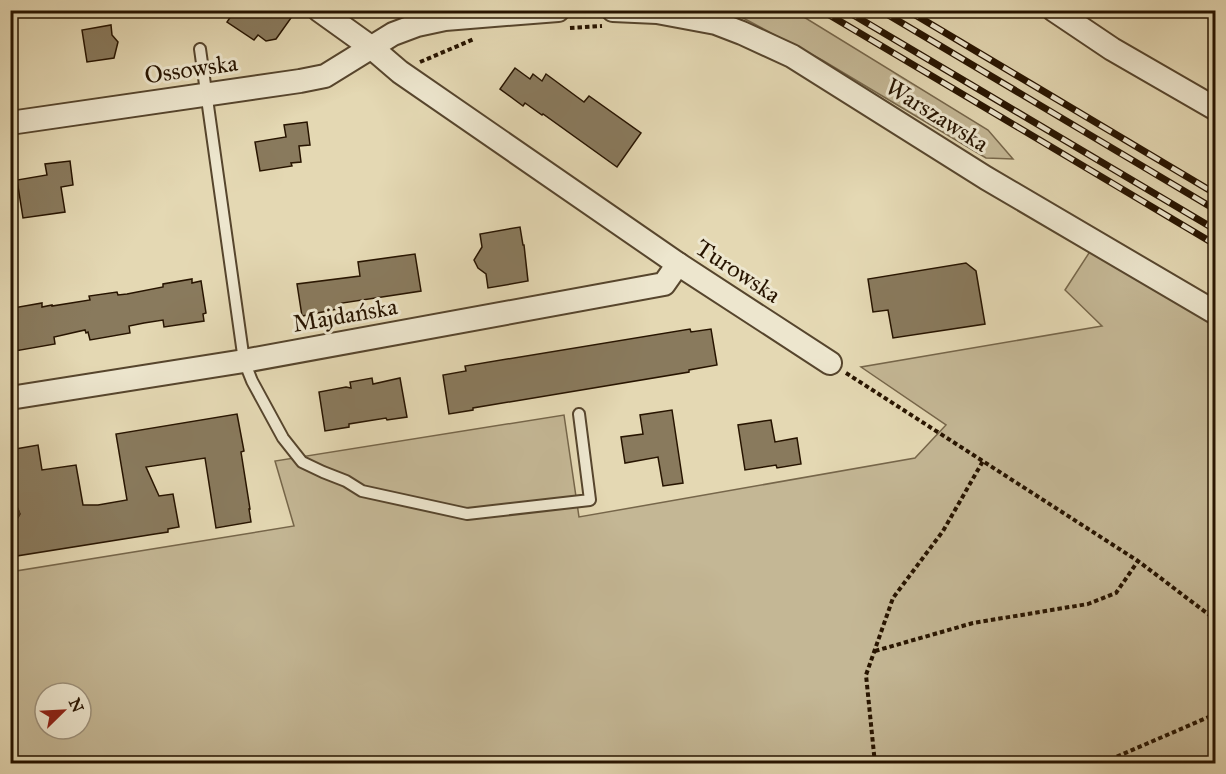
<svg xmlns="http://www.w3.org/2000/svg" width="1226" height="774" font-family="'IM FELL Great Primer',serif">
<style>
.green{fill:#c4b795;stroke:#76664a;stroke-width:1.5;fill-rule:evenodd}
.building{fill:#897a5d;stroke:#271400;stroke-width:1.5}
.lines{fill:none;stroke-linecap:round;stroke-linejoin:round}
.service-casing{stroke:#56452d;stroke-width:14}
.minor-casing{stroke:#56452d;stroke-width:26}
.path{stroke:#271400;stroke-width:4;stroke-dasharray:4.5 3;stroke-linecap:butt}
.service{stroke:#ede6ce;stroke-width:10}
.minor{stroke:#ede6ce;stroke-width:22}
.rail-casing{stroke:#271400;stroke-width:7}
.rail{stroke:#ede6ce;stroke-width:4.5;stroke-dasharray:14;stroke-linecap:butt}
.labels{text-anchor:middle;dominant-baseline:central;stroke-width:6;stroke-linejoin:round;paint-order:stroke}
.street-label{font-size:24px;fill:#271400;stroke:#ede6ce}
</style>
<rect width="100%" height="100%" fill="#e4d8b3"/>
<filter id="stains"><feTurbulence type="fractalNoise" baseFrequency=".00333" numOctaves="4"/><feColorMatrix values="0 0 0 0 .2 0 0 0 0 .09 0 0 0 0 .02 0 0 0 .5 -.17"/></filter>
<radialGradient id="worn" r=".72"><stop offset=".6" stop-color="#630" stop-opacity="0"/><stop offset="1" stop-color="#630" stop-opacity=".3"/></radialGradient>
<!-- green -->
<g class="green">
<polygon points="730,11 784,11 799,14 988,130 1013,159 986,158 822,60"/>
<path d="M1102,233L1215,299V763H11L10,572L294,526L275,461L564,415L579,517L915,458L946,425L861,367L1102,326L1065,290ZM45,693H81V729H45Z"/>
</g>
<!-- building -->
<g class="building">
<polygon points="235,10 280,10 291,18 276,39 266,41 258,35 254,40 227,22"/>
<polygon points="111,25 112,35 118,42 114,58 87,62 82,30"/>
<polygon points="515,68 530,79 533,74 542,81 546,74 584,102 589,96 641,133 617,167 543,114 542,115 525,103 523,106 500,89"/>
<polygon points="307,122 310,145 299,146 301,162 291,163 292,166 260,171 255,142 286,137 284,125"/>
<polygon points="70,161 73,185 61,187 65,212 23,218 17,180 47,175 45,164"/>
<polygon points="520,227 523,245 524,245 528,281 488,288 486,274 478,268 474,260 482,247 480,234"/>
<polygon points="415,254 421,291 342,303 343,308 302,316 297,284 360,276 358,262"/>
<polygon points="966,263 976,271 985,324 893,338 888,310 873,312 868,279"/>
<polygon points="192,279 192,283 201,281 206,313 203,314 204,321 164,327 163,320 144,323 129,326 130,333 90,340 88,332 86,333 85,330 54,337 55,344 15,351 13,344 10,344 10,312 14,312 13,308 42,303 42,307 52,305 52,306 90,300 89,296 117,292 118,295 127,294 163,287 163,284"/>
<polygon points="690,329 691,332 711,329 717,365 689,370 689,372 473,408 473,410 449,414 443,375 466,371 465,366"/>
<polygon points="372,378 373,384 400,378 407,417 387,420 386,418 349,424 349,427 325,431 319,392 346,387 351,388 350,382"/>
<polygon points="672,410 683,483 663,486 658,457 625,463 621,437 643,434 640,415"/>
<polygon points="237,414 244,451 241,452 250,509 249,509 251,522 216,528 205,458 146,467 159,496 173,494 179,527 168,529 168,532 155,534 10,557 10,520 17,519 20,514 17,507 10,506 10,450 38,445 42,470 76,465 83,505 98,505 127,500 116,434"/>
<polygon points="771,420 775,442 797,438 801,464 777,468 776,465 745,470 738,425"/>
</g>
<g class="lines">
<defs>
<g id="service">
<polyline points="200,49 244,361 252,381 283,438 302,462 323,472 346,481 362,491 467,514 590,500 579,414"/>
<polyline points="10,513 13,513"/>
</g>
<g id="minor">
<polyline points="319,10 372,48 400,72 678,264 830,363"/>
<polyline points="613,10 657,12 716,23 742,33 792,56 986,178 1216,313"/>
<polyline points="1054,10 1112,49 1216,109"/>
<polyline points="10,123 300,81 325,76 393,34 417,25 445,19 558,10"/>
<polyline points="10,398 244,361 664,284 678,264"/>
</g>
</defs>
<!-- service casing -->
<use href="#service" class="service-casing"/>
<!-- minor casing -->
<use href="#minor" class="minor-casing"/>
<!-- path -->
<g class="path">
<polyline points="570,28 602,26"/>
<polyline points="420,62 474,39"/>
<polyline points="846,373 1138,561 1216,620"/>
<polyline points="875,651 973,623 1088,604 1116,593 1138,561"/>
<polyline points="875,764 866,675 893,598 943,531 983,461"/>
<polyline points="1104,764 1109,760 1211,716 1216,712"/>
</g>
<!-- service -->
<use href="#service" class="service"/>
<!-- minor -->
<use href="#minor" class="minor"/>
<defs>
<g id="rail">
<polyline points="821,10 1216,245"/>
<polyline points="845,10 1216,230"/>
<polyline points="880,10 1216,210"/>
<polyline points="907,10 1216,194"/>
</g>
</defs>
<!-- rail casing -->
<use href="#rail" class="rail-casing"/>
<!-- rail -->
<use href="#rail" class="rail"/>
</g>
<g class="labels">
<!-- street labels -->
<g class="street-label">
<text transform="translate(191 69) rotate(-8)">Ossowska</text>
<text transform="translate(937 115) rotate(32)">Warszawska</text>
<text transform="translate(738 271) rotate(33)">Turowska</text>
<text transform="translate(345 315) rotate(-10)">Majdańska</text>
</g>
</g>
<!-- margin -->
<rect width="1226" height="774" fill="none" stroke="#e4d8b3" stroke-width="36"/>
<rect x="12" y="12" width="1202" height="750" fill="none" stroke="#271400" stroke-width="3"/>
<rect x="18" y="18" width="1190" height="738" fill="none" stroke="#271400" stroke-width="1.5"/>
<!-- north arrow -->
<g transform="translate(63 711) rotate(66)"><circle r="28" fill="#ede6ce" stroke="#9e927c" stroke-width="1.5"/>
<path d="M0-4.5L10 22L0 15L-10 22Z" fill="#8f2418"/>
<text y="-9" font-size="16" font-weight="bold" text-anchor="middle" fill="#271400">N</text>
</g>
<rect width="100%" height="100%" filter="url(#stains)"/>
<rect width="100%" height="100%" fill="url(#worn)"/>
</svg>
